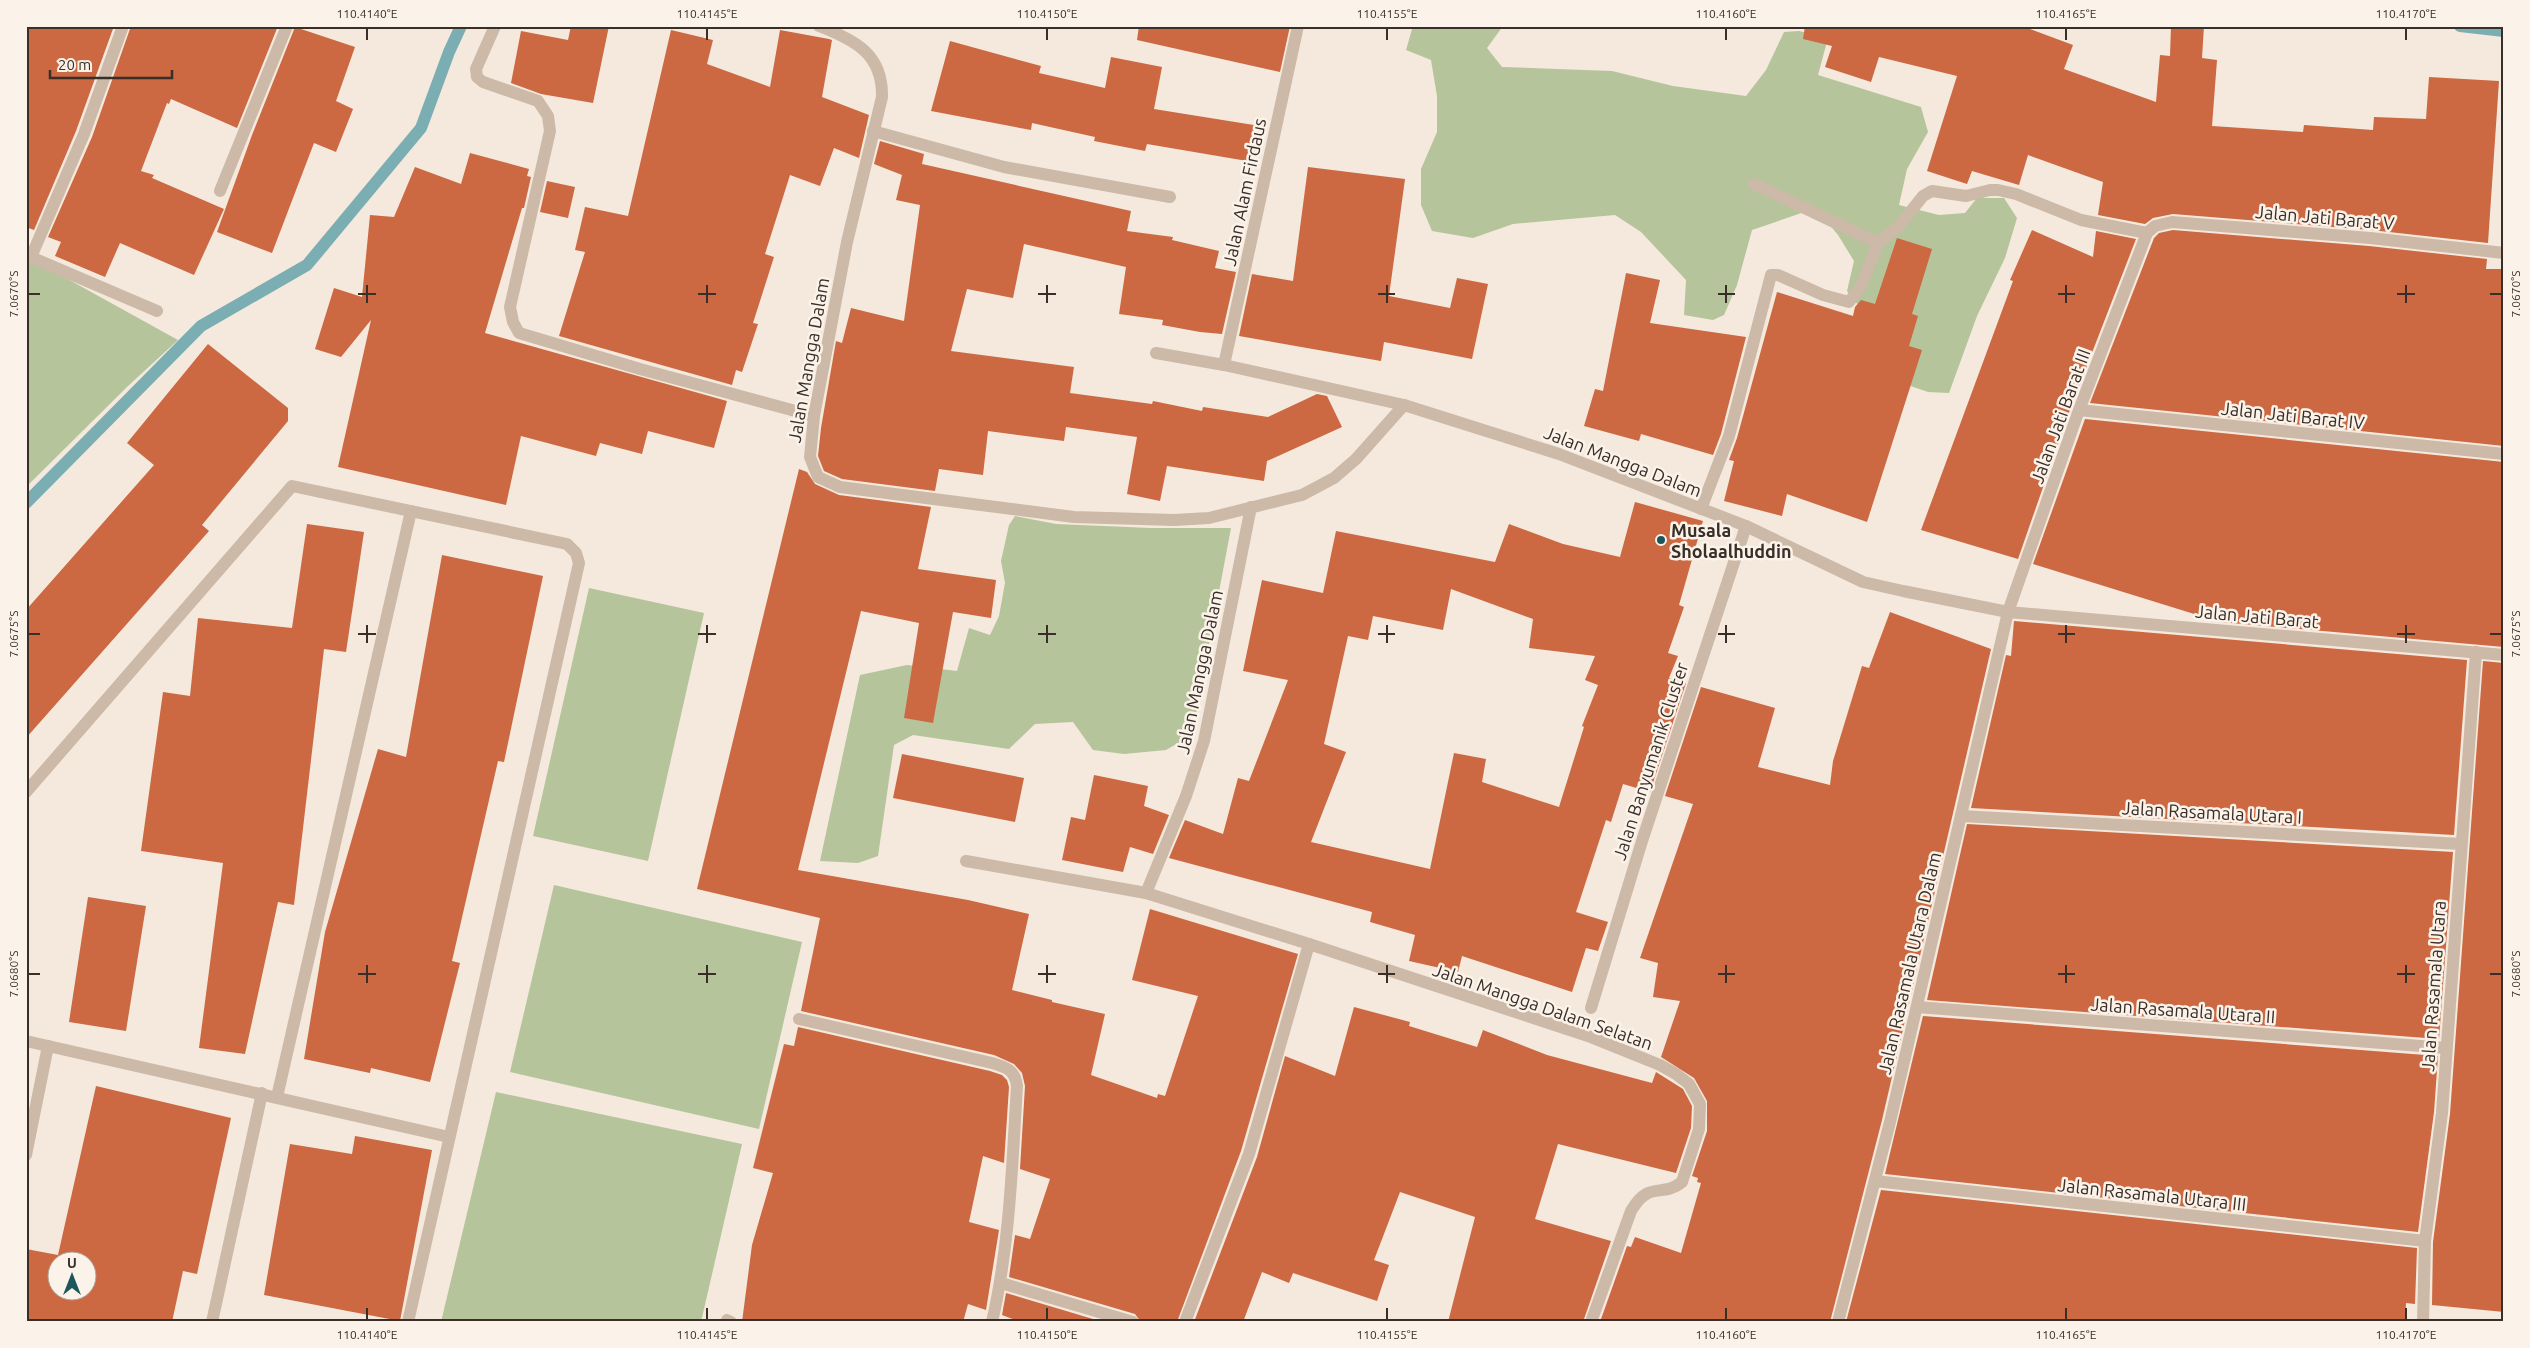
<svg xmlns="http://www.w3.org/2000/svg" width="2530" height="1348" font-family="Ubuntu,sans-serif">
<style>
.green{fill:#b5c49b}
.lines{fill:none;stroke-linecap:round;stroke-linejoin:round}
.stream{stroke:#7aaeb2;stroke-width:12}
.building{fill:#cc6842;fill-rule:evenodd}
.lane{stroke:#ccb9a7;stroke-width:12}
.street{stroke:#ccb9a7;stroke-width:12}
.ticks{fill:none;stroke:#392e28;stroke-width:2}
.poi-dot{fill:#1b565d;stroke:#fbf3e9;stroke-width:2}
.labels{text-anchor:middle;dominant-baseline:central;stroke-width:5;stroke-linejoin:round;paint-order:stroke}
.street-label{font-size:18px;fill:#392e28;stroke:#fbf3e9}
.poi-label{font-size:18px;font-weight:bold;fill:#392e28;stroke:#fbf3e9;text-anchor:start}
.neatline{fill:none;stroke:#392e28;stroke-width:2}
.ticks-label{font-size:12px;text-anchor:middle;fill:#392e28}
</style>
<rect width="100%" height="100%" fill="#f4e9dc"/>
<!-- green -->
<g class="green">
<polygon points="1413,26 1503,26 1487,48 1502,67 1612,71 1673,86 1746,96 1766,70 1784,32 1799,31 1828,38 1818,75 1921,107 1928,132 1907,169 1899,205 1939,215 1965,213 1977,198 2004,198 2017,218 2005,258 1977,316 1949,393 1928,392 1890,379 1863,311 1847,291 1854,261 1838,235 1816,208 1752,230 1737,285 1724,315 1713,320 1684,315 1686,280 1641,232 1615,215 1513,224 1473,238 1432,231 1421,205 1421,169 1437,132 1437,96 1431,60 1406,50"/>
<polygon points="26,256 178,340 128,386 26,487"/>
<polygon points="1015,516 1056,524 1151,528 1231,528 1192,735 1166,750 1124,754 1093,750 1073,722 1035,724 1009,749 913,735 894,745 878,856 858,863 820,861 860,675 907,665 957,671 969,628 990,635 999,616 1005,583 1001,561 1009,525"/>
<polygon points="589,588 704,613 648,861 533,836"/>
<polygon points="554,885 802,942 759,1129 510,1072"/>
<polygon points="496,1092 742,1144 701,1322 441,1322"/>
</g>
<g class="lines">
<!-- stream -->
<g class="stream">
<polyline points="2460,26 2504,31"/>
<polyline points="26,503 201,326 307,265 421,128 449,52 461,26"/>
</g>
</g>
<!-- building -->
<g class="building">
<polygon points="26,26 114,26 76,131 34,230 26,227"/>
<polygon points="131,26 278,26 237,128 171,99 169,104 167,103 141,171 154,175 152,178 224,209 194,275 120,243 105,277 55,256 61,242 48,237 92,137"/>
<polygon points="571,26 609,26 593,103 541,94 511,83 521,31 568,40"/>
<polygon points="1139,26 1290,26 1280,72 1137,40"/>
<polygon points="1805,26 2022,26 2073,45 2064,69 2156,102 2160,55 2170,56 2171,26 2204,26 2202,58 2217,60 2212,126 2303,132 2304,125 2373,130 2374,117 2426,119 2429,77 2499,81 2488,243 2371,230 2173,214 2153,218 2145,224 2098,215 2103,182 2028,155 2019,185 1972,171 1967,184 1927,171 1957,76 1879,57 1871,82 1825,67 1832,46 1803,39"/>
<polygon points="295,27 355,47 336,101 353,109 336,152 314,143 272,253 217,232 252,135"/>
<polygon points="671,30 713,40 707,64 770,87 780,30 829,39 832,40 822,97 869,115 859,158 834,148 820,186 790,175 765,254 774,257 753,323 758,324 742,372 736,370 732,385 559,336 585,252 575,250 585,207 628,216"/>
<polygon points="950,41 1041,66 1039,73 1105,88 1111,57 1162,67 1154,109 1260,126 1253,162 1147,144 1145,151 1094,141 1095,137 1032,123 1031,130 931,111"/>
<polygon points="880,141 924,154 922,164 1131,211 1127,231 1173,237 1172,240 1219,251 1215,268 1236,272 1222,334 1200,332 1162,325 1163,320 1119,314 1126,267 1024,244 1013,298 967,289 951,351 1074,367 1070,393 1152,404 1153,401 1202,411 1203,407 1268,417 1317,394 1327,396 1342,427 1267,461 1264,481 1167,466 1160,501 1127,494 1137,437 1066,427 1064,441 988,431 983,475 939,469 935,491 842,479 824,471 818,456 821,428 836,341 842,343 851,308 904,321 920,205 896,200 902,175 874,164"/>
<polygon points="470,153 529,169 527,176 531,177 524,208 522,208 485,333 727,401 714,448 648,431 642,454 600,443 596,456 521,436 506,505 338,467 371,320 341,357 315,349 334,288 362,297 370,215 394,217 415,167 461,184"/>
<polygon points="1308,167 1405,179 1389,296 1450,308 1457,278 1488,284 1472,359 1384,342 1381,361 1239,336 1252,274 1293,281"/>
<polygon points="547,181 575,187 568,218 540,212"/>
<polygon points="2032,230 2093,257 2096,231 2136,239 2071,407 2018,559 1921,530 2013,281 2010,280"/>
<polygon points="2173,230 2369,246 2487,259 2486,269 2504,269 2504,446 2090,403 2154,238 2159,233"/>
<polygon points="1897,238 1932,249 1912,314 1918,316 1909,346 1922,350 1867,522 1787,494 1782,516 1724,501 1734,461 1729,460 1737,438 1777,292 1853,316 1855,307 1861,300 1875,304"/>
<polygon points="1626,273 1660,280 1650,323 1746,337 1721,434 1713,455 1641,434 1639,441 1584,426 1595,389 1603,391"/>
<polygon points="208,344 288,408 288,421 202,525 209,531 26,738 26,610 154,465 127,443"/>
<polygon points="2085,419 2504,462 2504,647 2220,622 2033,564"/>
<polygon points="799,469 807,472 815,484 839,495 931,507 918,569 996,580 991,618 953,612 933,723 904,718 919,623 861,611 798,870 968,900 1029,914 1012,990 1052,1000 1052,1002 1105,1014 1091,1075 1157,1098 1158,1094 1165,1096 1198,996 1132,980 1150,909 1298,954 1241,1151 1177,1322 1141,1322 1135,1314 1009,1277 1015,1235 1030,1239 1050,1179 1020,1169 1025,1086 1022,1073 1014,1064 994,1055 801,1011 820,918 697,889"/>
<path d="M1635,502L1703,521L1679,605L1684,607L1668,653L1678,656L1669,678L1686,683L1650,792L1623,784L1611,822L1606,820L1576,912L1608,922L1598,951L1586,948L1572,992L1462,956L1458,972L1409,961L1415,935L1370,922L1372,912L1169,858L1185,820L1223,834L1238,778L1249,781L1288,680L1243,671L1262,580L1323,593L1336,531L1495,562L1509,524L1563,544L1620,557ZM1451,589L1533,619L1529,648L1595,656L1585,680L1598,685L1582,726L1584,727L1559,807L1482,782L1486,759L1454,753L1430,869L1311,842L1346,752L1324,744L1348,636L1368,640L1373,616L1443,630Z"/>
<polygon points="307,524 364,532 346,652 324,649 294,905 278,902 245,1054 199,1048 223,863 141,851 163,692 190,696 198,618 292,628"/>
<polygon points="442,555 543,576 504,762 498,761 452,961 460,963 430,1082 371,1068 370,1073 304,1059 325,932 378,749 406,757"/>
<polygon points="1890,612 1991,649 1882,1120 1830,1322 1600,1322 1627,1246 1631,1247 1635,1237 1681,1253 1701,1183 1697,1182 1698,1178 1692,1176 1707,1131 1707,1101 1694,1078 1661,1057 1680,1001 1653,997 1658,963 1640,958 1693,804 1665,796 1701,687 1775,708 1758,767 1830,785 1833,761 1862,666 1869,668"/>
<polygon points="2014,621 2467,660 2454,835 1971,808 2006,655 2011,656"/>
<polygon points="2483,661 2504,663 2504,1312 2432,1305 2433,1242 2450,1114"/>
<polygon points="902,754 1024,778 1015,822 893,798"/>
<polygon points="1094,775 1148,786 1144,806 1169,815 1153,854 1130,847 1123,872 1062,860 1071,817 1085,820"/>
<polygon points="1967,824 2453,852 2439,1039 1927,1000"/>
<polygon points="88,897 146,906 126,1031 69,1022"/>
<polygon points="1354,1007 1410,1022 1409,1026 1477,1047 1483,1030 1547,1055 1652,1083 1656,1072 1683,1089 1692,1106 1691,1128 1676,1173 1558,1144 1535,1219 1611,1241 1583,1322 1448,1322 1475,1217 1400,1192 1374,1260 1389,1265 1377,1301 1293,1273 1289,1283 1262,1272 1243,1322 1194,1322 1257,1157 1285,1056 1335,1076"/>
<polygon points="1923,1016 2438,1056 2434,1112 2418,1232 1885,1174"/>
<polygon points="798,1027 990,1071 1002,1075 1007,1080 1009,1087 1004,1163 983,1156 969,1222 999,1230 986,1310 968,1304 963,1322 742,1322 752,1245 773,1173 753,1168 784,1044 794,1046"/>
<path d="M96,1086L231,1118L197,1274L183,1271L172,1322H26V1249L58,1255ZM58,1260H88V1290H58Z"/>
<polygon points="355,1136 432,1150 400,1321 264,1295 290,1144 352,1154"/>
<polygon points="1881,1190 2417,1248 2415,1304 2406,1303 2405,1322 1846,1322"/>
<polygon points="1006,1293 1103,1322 1021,1322 1002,1315"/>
</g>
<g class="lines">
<!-- lane -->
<g class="lane">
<polyline points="26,792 292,486 567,544 576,553 579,563 408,1322"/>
<polyline points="26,1041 449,1137"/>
<polyline points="277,1097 411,511"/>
<polyline points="26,1155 48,1046"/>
<polyline points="212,1322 262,1093"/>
</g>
<!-- street -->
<g class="street">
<polyline points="495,26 476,69 477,77 483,82 538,101 548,116 550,131 510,307 513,322 519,333 640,369 814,416"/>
<path d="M819,26C855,40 883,54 882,97L847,242L814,416L810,457L818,477L840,487L1074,517L1174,520L1209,518L1302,495L1334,478L1356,459L1404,405"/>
<polyline points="873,131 1004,167 1170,197"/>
<polyline points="1754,184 1878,243"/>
<polyline points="220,191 287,26"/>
<polyline points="2147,233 2155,226 2172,222 2370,238 2504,253"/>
<polyline points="26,255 157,311"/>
<polyline points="31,257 84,134 123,26"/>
<polyline points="1156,353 1224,365 1404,405 1559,454 1746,526 1863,582 1903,591 2008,612 2504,655"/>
<polyline points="1224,365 1298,26"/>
<polyline points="2079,410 2504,454"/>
<polyline points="1701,509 1729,436 1771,275 1778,275 1823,295 1849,302 1861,286 1878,243 1899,226 1923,196 1932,191 1966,196 1990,190 1998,190 2016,194 2081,220 2147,233"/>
<polyline points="1961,816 2461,844"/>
<polyline points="966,861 1146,893 1186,796 1204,741 1251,507"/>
<polyline points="1146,893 1309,944 1249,1154 1185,1322"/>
<path d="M1309,944L1588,1036L1660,1065L1676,1074L1689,1084L1700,1104L1699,1129L1682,1182C1661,1199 1650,1179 1631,1211L1591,1322"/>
<polyline points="1917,1007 2446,1048"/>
<polyline points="1591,1008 1642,841 1746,526"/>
<path d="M799,1019L992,1063C1006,1067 1015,1070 1017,1086C1012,1165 1010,1244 992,1322"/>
<polyline points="1875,1181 2425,1241"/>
<polyline points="1001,1283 1133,1322"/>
<polyline points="727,1320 731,1322"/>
<polyline points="1838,1322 1890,1122 2008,612 2079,410 2147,233"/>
<polyline points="2423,1322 2425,1241 2442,1113 2476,652"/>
</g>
</g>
<!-- ticks -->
<path class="ticks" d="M367,28V40M707,28V40M1047,28V40M1387,28V40M1726,28V40M2066,28V40M2406,28V40M367,285V303M707,285V303M1047,285V303M1387,285V303M1726,285V303M2066,285V303M2406,285V303M28,294H40M358,294H376M698,294H716M1038,294H1056M1378,294H1395M1718,294H1735M2058,294H2075M2397,294H2415M2490,294H2502M367,625V643M707,625V643M1047,625V643M1387,625V643M1726,625V643M2066,625V643M2406,625V643M28,634H40M358,634H376M698,634H716M1038,634H1056M1378,634H1395M1718,634H1735M2058,634H2075M2397,634H2415M2490,634H2502M367,965V983M707,965V983M1047,965V983M1387,965V983M1726,965V983M2066,965V983M2406,965V983M28,974H40M358,974H376M698,974H716M1038,974H1056M1378,974H1395M1718,974H1735M2058,974H2075M2397,974H2415M2490,974H2502M367,1308V1320M707,1308V1320M1047,1308V1320M1387,1308V1320M1726,1308V1320M2066,1308V1320M2406,1308V1320"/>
<!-- markers -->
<circle class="poi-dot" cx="1661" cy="540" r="5"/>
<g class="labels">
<!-- street labels -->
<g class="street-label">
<text transform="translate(1244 192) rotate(-78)">Jalan Alam Firdaus</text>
<text transform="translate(2325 217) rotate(5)">Jalan Jati Barat V</text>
<text transform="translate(808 360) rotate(-80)">Jalan Mangga Dalam</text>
<text transform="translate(2293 415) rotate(6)">Jalan Jati Barat IV</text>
<text transform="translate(2060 416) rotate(-70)">Jalan Jati Barat III</text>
<text transform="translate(1623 461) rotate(21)">Jalan Mangga Dalam</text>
<text transform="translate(2257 616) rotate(5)">Jalan Jati Barat</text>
<text transform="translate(1199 672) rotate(-78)">Jalan Mangga Dalam</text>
<text transform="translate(1650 761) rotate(-72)">Jalan Banyumanik Cluster</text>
<text transform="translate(2212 812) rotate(3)">Jalan Rasamala Utara I</text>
<text transform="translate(1909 963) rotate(-77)">Jalan Rasamala Utara Dalam</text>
<text transform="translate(2433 986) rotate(-86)">Jalan Rasamala Utara</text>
<text transform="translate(1543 1006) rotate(19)">Jalan Mangga Dalam Selatan</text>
<text transform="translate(2183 1010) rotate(4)">Jalan Rasamala Utara II</text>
<text transform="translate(2152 1194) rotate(6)">Jalan Rasamala Utara III</text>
</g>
<!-- poi labels -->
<g class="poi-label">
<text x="1671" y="530">Musala<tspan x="1671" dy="21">Sholaalhuddin</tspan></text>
</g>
</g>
<!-- border -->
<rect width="2530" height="1348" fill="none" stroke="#fbf3e9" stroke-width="55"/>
<!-- north arrow -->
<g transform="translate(72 1276)"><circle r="24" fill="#fbf3e9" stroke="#ada49c"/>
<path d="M0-4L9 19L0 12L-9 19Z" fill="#1b565d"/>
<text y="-8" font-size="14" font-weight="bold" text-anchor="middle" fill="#392e28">U</text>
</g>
<!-- scale -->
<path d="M50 70v8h122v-8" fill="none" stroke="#392e28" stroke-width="2.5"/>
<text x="58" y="70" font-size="15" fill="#392e28" stroke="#fbf3e9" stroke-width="4" paint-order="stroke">20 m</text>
<rect x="28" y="28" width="2474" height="1292" class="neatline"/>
<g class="ticks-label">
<text x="367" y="18">110.4140°E</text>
<text x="707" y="18">110.4145°E</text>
<text x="1047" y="18">110.4150°E</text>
<text x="1387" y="18">110.4155°E</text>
<text x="1726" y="18">110.4160°E</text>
<text x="2066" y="18">110.4165°E</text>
<text x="2406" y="18">110.4170°E</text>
<text transform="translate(14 294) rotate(-90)" y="4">7.0670°S</text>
<text transform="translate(2516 294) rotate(-90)" y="4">7.0670°S</text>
<text transform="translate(14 634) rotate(-90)" y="4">7.0675°S</text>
<text transform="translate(2516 634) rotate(-90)" y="4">7.0675°S</text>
<text transform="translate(14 974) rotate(-90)" y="4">7.0680°S</text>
<text transform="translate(2516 974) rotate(-90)" y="4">7.0680°S</text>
<text x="367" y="1339">110.4140°E</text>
<text x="707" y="1339">110.4145°E</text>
<text x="1047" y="1339">110.4150°E</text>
<text x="1387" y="1339">110.4155°E</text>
<text x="1726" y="1339">110.4160°E</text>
<text x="2066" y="1339">110.4165°E</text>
<text x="2406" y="1339">110.4170°E</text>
</g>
</svg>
